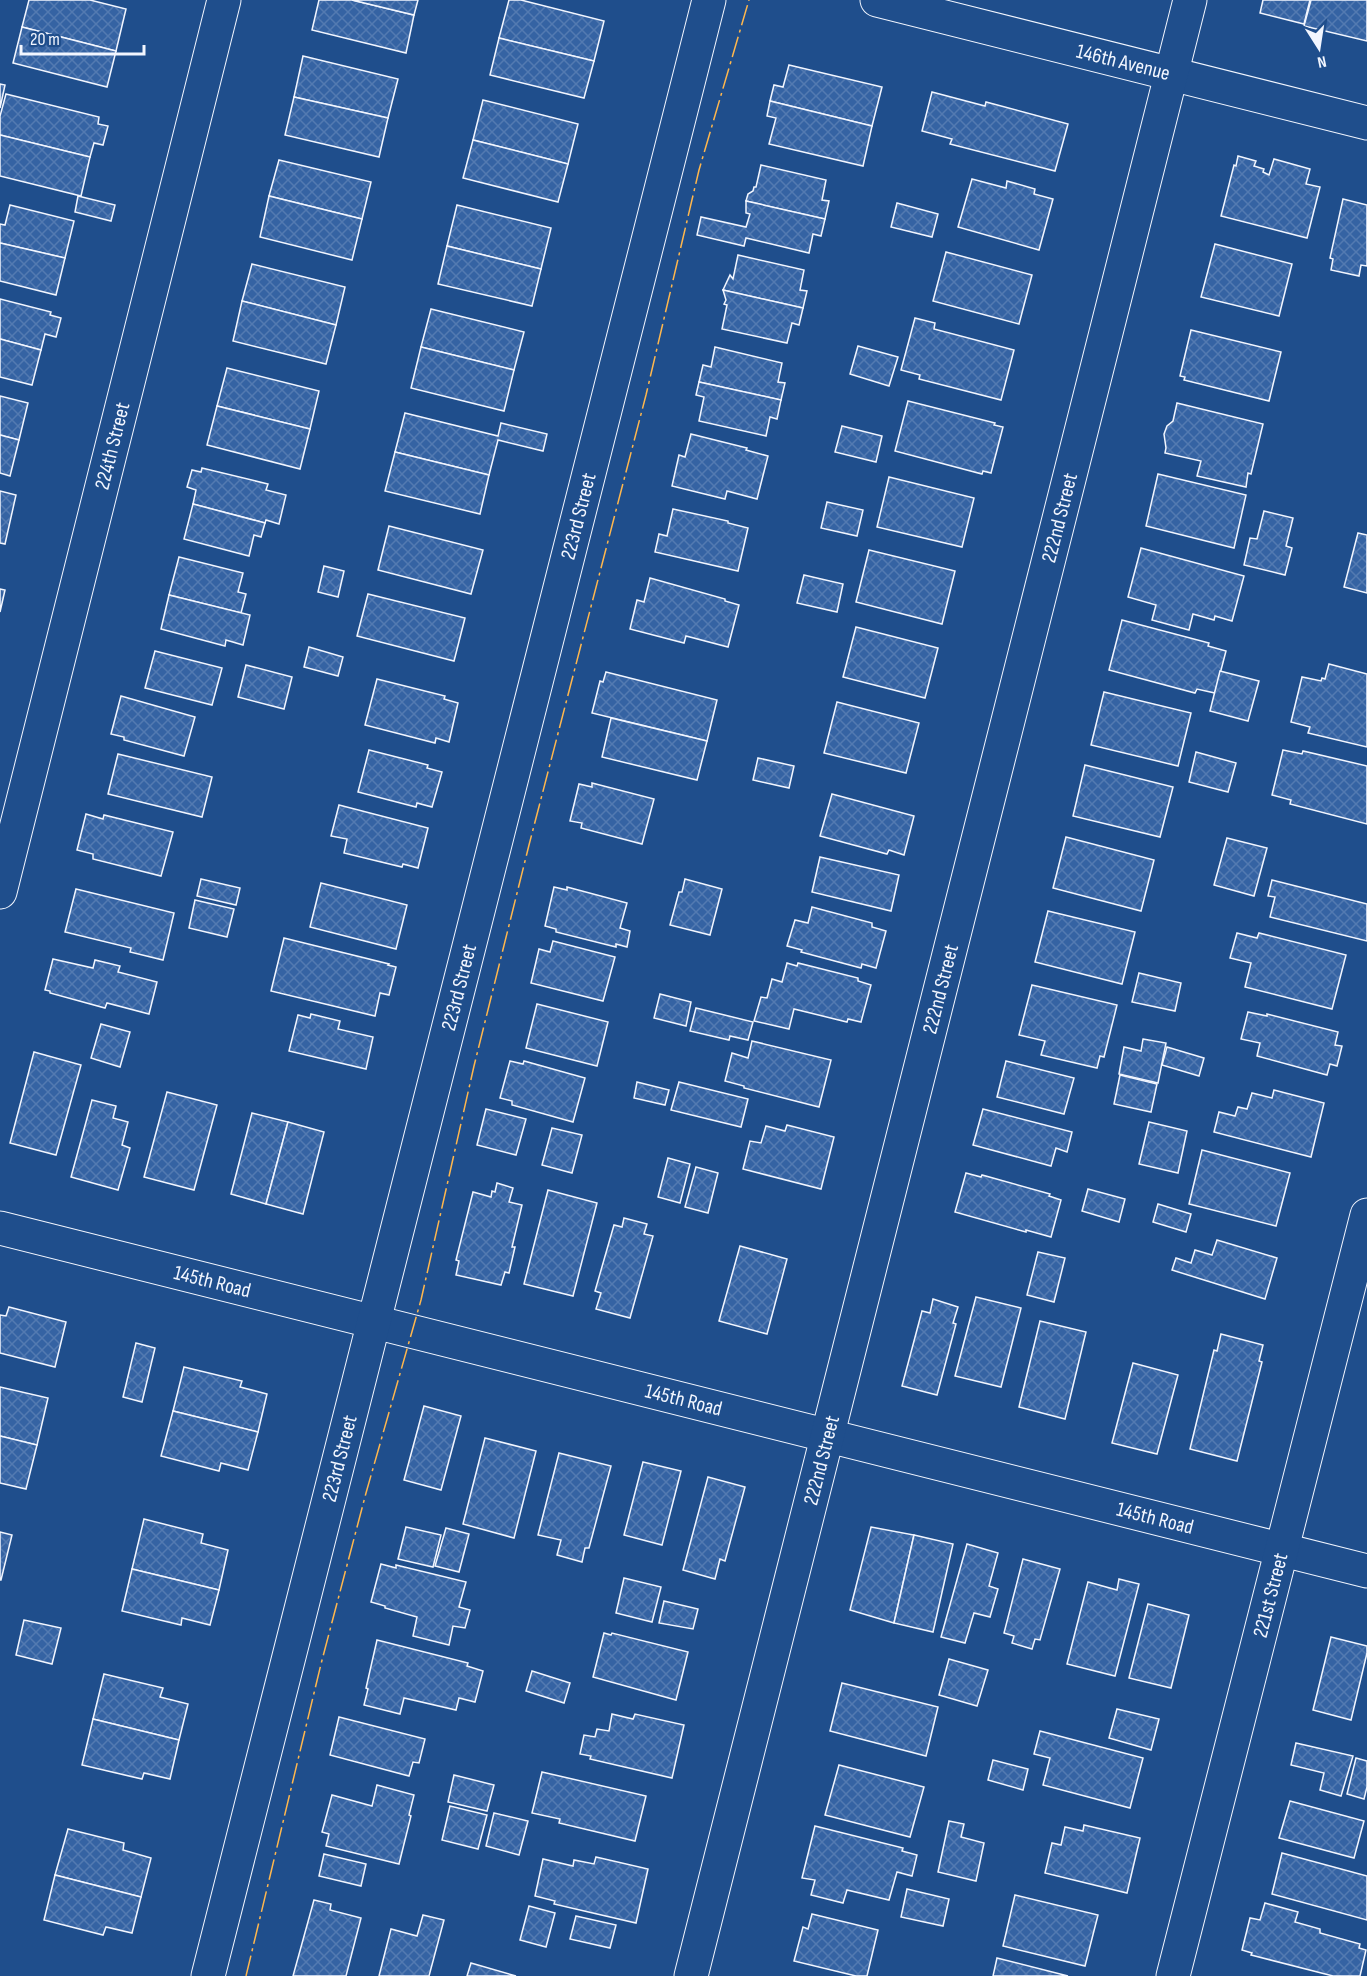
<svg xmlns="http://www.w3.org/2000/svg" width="1367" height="1976" font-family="'Sofia Sans Condensed',sans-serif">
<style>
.building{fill:url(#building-cross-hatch);stroke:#f2f6ff;stroke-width:1.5}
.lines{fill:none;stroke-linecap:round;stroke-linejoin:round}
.street-casing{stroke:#f2f6ff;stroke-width:35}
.street{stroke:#1f4e8c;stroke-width:33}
.power{stroke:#ffb74d;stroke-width:1.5;stroke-dasharray:21 4.5 3 4.5;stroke-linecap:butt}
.labels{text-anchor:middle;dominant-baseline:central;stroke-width:4.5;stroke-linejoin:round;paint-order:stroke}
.street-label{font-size:21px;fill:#f2f6ff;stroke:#1f4e8c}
</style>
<defs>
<pattern id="building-cross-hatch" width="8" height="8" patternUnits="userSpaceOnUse" patternTransform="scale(1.5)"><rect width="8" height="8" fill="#3563a3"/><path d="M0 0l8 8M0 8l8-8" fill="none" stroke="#537ab1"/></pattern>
</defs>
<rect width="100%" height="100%" fill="#1f4e8c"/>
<!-- building -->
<g class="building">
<polygon points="29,0 90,0 126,9 116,51 22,27"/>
<polygon points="319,0 352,0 414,15 406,53 312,30"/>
<polygon points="352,0 418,0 414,15"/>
<polygon points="509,0 521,0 604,21 594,61 499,38"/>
<polygon points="1263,0 1310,0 1304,24 1260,13"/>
<polygon points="1311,0 1367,0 1367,41 1304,26"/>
<polygon points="22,27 116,51 107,87 13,63"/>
<polygon points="499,38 594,61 584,98 490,75"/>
<polygon points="303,56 398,79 388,118 294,97"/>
<polygon points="789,65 882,87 872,126 770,101 774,85 783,87"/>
<polygon points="0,84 5,85 0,108"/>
<polygon points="932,92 985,106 986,102 1068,124 1055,171 950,144 952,139 922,131"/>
<polygon points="6,94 99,117 98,124 108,126 103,145 94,143 90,157 0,135 0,116"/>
<polygon points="294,97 388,118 379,157 285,135"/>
<polygon points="483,100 578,124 568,164 473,140"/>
<polygon points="770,101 872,126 863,166 769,144 776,118 767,116"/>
<polygon points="0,135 90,157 81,196 0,176"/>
<polygon points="473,140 568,164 558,202 463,178"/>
<polygon points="1238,156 1256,161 1254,166 1264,169 1263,172 1269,175 1274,159 1310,169 1306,184 1320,187 1307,238 1221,216 1234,165 1236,166"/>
<polygon points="279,160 371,182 362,219 269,196"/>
<polygon points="761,165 826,180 822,200 829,201 825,219 746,201 748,194 753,191 754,187 756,187"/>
<polygon points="972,179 1006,188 1007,181 1035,189 1034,194 1053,199 1039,250 958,227"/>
<polygon points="78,196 115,205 111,221 75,212"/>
<polygon points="269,196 362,219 352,260 260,237"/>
<polygon points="1343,199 1367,205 1367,266 1361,265 1359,276 1331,270 1333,259 1330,258"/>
<polygon points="746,201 825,219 821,236 813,234 809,253 746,238 744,246 697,235 701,217 746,227 750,214 746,213"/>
<polygon points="897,203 938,214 932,237 891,227"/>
<polygon points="10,205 74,221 65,258 0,243 0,224 5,225"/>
<polygon points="457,205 551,228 541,269 447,246"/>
<polygon points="0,243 65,258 56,295 0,281"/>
<polygon points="1215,244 1292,264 1279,316 1201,297"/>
<polygon points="447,246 541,269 532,306 438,284"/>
<polygon points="946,252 1032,275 1019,324 933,301"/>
<polygon points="738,255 804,270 800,290 807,291 803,308 723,290 730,275 733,279"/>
<polygon points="252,264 345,287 336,325 242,301"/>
<polygon points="723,290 803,308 799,325 792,323 787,343 722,329 727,305 724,304 726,300"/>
<polygon points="0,299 51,312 50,315 61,318 56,337 45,334 41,350 0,339"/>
<polygon points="242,301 336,325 326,364 233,341"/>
<polygon points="431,309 524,332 514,370 421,347"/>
<polygon points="915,318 935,323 934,329 1014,350 1001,400 919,379 920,375 901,370"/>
<polygon points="1191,330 1281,352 1269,401 1184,380 1185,377 1180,376"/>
<polygon points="0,339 41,350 32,385 0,377"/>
<polygon points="858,346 898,357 889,386 850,374"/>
<polygon points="421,347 514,370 504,411 411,388"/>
<polygon points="715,347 782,363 778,382 785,383 781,400 699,382 703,365 711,367"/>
<polygon points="227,368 319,391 310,429 217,406"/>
<polygon points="699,382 781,400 777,419 770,417 766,436 699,421 704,397 696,395"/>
<polygon points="0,396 28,403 19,440 0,435"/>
<polygon points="908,401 995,423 994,425 1003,427 991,473 983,471 982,474 895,451"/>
<polygon points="1177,403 1263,424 1251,474 1248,473 1246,487 1197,476 1201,461 1165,453 1166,448 1164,434 1167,426 1173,421"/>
<polygon points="217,406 310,429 300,469 207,445"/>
<polygon points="405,413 498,436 501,423 547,434 543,451 498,440 489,475 395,452"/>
<polygon points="842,426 882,436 876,462 835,452"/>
<polygon points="691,434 747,448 746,450 768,456 757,499 727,491 725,499 672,486 679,455 685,457"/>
<polygon points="0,435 19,440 10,476 0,473"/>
<polygon points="395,452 489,475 480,514 385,491"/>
<polygon points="202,468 268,484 266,490 286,495 279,524 266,520 265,523 193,504 196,490 187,487 192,470 201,472"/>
<polygon points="1158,474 1246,495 1234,548 1146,526"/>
<polygon points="889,477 974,498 962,547 877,527"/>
<polygon points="0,491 16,495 5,544 0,543"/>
<polygon points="827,502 863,510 857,536 821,528"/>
<polygon points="193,504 265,523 261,537 254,535 249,556 184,539"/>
<polygon points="673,509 728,521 728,523 748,528 738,571 655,552 659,534 667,536"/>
<polygon points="1264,511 1293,518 1286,546 1292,548 1285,575 1244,565 1250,538 1257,539"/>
<polygon points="389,526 483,550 471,594 378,570"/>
<polygon points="1358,533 1367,535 1367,593 1344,587"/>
<polygon points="1141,548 1244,576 1232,621 1215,616 1214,620 1193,614 1189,630 1152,620 1156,605 1128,597"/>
<polygon points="869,550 955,571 942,624 856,602"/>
<polygon points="179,557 243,573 238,592 246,594 241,613 169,595"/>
<polygon points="324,566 344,571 338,597 318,592"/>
<polygon points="804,575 843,584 837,612 797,603"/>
<polygon points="650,578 725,599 725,601 739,605 728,647 686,636 684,643 630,629 637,600 644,602"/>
<polygon points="0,589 5,590 0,612"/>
<polygon points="368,594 465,618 454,661 357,636"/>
<polygon points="169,595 250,615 243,645 226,640 225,646 161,629"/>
<polygon points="1122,620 1209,643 1208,646 1226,651 1215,693 1197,689 1195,693 1109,670"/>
<polygon points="856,627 938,648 925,698 843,677"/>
<polygon points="309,647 343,657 338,676 304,667"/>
<polygon points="155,651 222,668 212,705 145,688"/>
<polygon points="1329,664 1367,674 1367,747 1308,733 1310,727 1291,722 1302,677 1321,681 1322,678 1325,679"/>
<polygon points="246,665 292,677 284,709 238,697"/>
<polygon points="1220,671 1259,681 1248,721 1210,711"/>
<polygon points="606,672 717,700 707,741 592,713 600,681 603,682"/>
<polygon points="377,679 445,696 444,699 458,703 449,742 436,738 435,743 365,725"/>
<polygon points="1104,692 1191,713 1178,766 1091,745"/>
<polygon points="121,696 195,717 184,756 124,740 124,737 111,734"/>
<polygon points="837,702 919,723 906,773 824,753"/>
<polygon points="611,718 707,741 697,780 602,757"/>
<polygon points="369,750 428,765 427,768 442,772 432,807 417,803 416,807 358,792"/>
<polygon points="1283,750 1302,754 1303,751 1367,766 1367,824 1290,804 1291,800 1272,795"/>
<polygon points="1196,752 1236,763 1228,792 1189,782"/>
<polygon points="118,754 212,777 202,817 108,794"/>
<polygon points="758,758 794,766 789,788 753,780"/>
<polygon points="1085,765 1173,787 1160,837 1073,816"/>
<polygon points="592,783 654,799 642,844 581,828 582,823 570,821 579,784 592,787"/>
<polygon points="832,794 914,816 904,855 889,850 887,854 820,836"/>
<polygon points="339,805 428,828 418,868 403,864 402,867 344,853 347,839 331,836"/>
<polygon points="86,814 103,819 104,815 173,832 161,876 93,859 93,854 77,850"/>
<polygon points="1066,837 1154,860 1141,911 1053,888"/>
<polygon points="1227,838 1267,848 1254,896 1214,885"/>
<polygon points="820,857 899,875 891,911 812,892"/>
<polygon points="201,879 240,888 236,905 197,896"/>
<polygon points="685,879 722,889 710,935 670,925 679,892 682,892"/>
<polygon points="1272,880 1367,904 1367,941 1270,917 1275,897 1268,896"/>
<polygon points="321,883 407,905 396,949 310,927"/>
<polygon points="554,887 567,890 567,887 627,903 620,928 630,931 627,947 616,944 616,947 556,932 556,929 545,926"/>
<polygon points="76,889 174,913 163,960 130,952 131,948 65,932"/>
<polygon points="195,900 234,909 227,937 189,928"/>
<polygon points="812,907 872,923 872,927 886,931 876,968 862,964 861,968 801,952 802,950 787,946 795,920 808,923"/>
<polygon points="1048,911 1135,932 1122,984 1035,962"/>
<polygon points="1237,933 1257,938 1259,933 1346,955 1332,1009 1245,987 1251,963 1230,958"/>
<polygon points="284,938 389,964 388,965 396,967 389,995 380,993 375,1016 271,991"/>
<polygon points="553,941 615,957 603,1001 531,983 539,949 550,952"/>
<polygon points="53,959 93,968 95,960 120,966 118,972 157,982 149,1014 107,1003 105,1008 50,993 50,991 45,990"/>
<polygon points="787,963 797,966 798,963 858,978 858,981 871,985 861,1022 848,1019 847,1022 794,1009 789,1029 754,1021 761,997 767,998 772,979 782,982"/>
<polygon points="1139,973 1181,983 1175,1011 1132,1002"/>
<polygon points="1032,985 1117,1005 1104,1057 1100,1056 1097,1068 1041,1055 1045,1041 1019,1035"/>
<polygon points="660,994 691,1002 686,1026 654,1018"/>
<polygon points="537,1004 608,1022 597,1066 526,1048"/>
<polygon points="696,1008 753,1022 748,1040 730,1036 729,1040 690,1031"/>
<polygon points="1248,1012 1267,1016 1267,1014 1338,1032 1335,1045 1342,1046 1337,1066 1330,1064 1327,1075 1257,1056 1260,1043 1241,1039"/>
<polygon points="311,1014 340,1021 338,1029 373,1037 366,1069 289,1051 298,1015 310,1018"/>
<polygon points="101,1024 130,1032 120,1067 91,1058"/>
<polygon points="1143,1039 1166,1043 1158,1083 1119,1074 1124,1047 1141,1051"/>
<polygon points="752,1041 831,1060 819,1107 744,1088 744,1086 725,1081 732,1053 748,1058"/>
<polygon points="1167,1047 1204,1058 1199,1076 1162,1065"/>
<polygon points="34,1052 81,1065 56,1155 10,1143"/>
<polygon points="510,1061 523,1064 524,1061 585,1078 573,1122 512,1105 512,1101 500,1098"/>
<polygon points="1006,1061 1074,1078 1064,1114 997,1097"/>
<polygon points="1120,1075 1157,1084 1151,1112 1114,1104"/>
<polygon points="637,1082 669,1090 665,1105 634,1098"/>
<polygon points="679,1082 748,1099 741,1127 671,1110"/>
<polygon points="1274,1090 1324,1103 1311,1157 1214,1132 1219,1112 1235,1116 1238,1107 1247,1109 1252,1093 1272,1098"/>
<polygon points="167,1092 217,1105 194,1190 144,1177"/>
<polygon points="92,1100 116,1106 113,1118 128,1122 122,1145 130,1148 118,1190 71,1177"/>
<polygon points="486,1109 526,1119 516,1155 477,1145"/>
<polygon points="983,1109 1072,1132 1067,1152 1056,1148 1051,1166 973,1145"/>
<polygon points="252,1113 288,1122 266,1204 231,1194"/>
<polygon points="288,1122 324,1132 303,1214 266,1204"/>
<polygon points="1149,1122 1187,1131 1178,1173 1139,1164"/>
<polygon points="787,1125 834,1137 821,1189 743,1169 750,1141 761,1143 766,1126 785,1131"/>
<polygon points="552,1128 582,1135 572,1173 542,1165"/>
<polygon points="1202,1150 1290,1173 1276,1226 1189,1204"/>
<polygon points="668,1158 690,1164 680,1203 658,1197"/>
<polygon points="696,1167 718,1173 708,1213 685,1207"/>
<polygon points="966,1173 981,1177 982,1175 1050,1194 1049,1196 1061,1200 1051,1237 1026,1230 1026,1232 955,1212"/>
<polygon points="497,1183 513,1188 509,1202 522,1205 512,1247 515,1247 509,1273 505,1272 501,1285 456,1275 459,1261 456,1260 473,1192 491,1197 492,1191 495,1192"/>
<polygon points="1088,1189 1125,1199 1119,1222 1082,1211"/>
<polygon points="548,1190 597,1203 573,1296 524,1284"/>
<polygon points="1158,1204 1191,1214 1186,1232 1153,1222"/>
<polygon points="624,1218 647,1224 644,1234 653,1236 630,1318 596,1309 601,1293 595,1291 614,1225 622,1227"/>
<polygon points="1217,1240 1277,1258 1265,1299 1172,1270 1176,1258 1191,1263 1195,1250 1212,1255"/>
<polygon points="740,1246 787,1259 767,1334 719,1321"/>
<polygon points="1038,1252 1065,1258 1054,1302 1027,1295"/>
<polygon points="976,1297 1021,1308 1001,1387 955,1376"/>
<polygon points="933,1299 958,1307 953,1323 956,1324 937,1395 902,1386 922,1311 930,1313"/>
<polygon points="9,1307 66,1322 55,1367 0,1353 0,1315 6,1316"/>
<polygon points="1040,1321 1086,1332 1065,1419 1019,1407"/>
<polygon points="1221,1334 1263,1345 1259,1361 1262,1362 1237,1461 1190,1449 1214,1350 1217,1351"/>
<polygon points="136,1343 155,1348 142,1402 123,1397"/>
<polygon points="1133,1363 1178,1375 1157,1454 1112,1443"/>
<polygon points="184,1367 242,1381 240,1387 267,1394 258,1432 173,1411"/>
<polygon points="0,1387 48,1398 37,1445 0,1436"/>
<polygon points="424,1406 461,1416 441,1490 404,1480"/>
<polygon points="173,1411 258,1432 248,1470 221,1463 219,1471 161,1456"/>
<polygon points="0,1436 37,1445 26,1489 0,1483"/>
<polygon points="485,1438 536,1451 514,1538 463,1524"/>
<polygon points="559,1453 611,1466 589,1548 585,1548 582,1562 557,1555 561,1540 538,1535"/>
<polygon points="643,1462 681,1471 662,1545 624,1535"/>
<polygon points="708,1477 745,1487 725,1561 720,1559 715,1579 683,1570"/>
<polygon points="144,1519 203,1534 201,1543 228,1550 219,1590 132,1569"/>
<polygon points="406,1527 441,1535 433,1567 398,1559"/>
<polygon points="871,1527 914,1535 894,1623 850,1610"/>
<polygon points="446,1528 469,1534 459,1572 435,1566"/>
<polygon points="0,1532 12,1535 1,1580 0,1580"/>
<polygon points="914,1535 953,1544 933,1632 894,1623"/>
<polygon points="967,1544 998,1553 989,1586 998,1589 990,1617 974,1613 965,1643 941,1637"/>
<polygon points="1023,1559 1060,1569 1040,1640 1035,1639 1032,1649 1012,1643 1014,1636 1004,1633"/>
<polygon points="381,1564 396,1568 396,1565 466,1582 459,1607 470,1610 465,1628 453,1626 449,1645 413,1636 417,1617 385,1608 385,1606 371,1602"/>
<polygon points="132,1569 219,1590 210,1625 182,1618 181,1625 122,1611"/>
<polygon points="624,1578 661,1587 652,1622 616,1613"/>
<polygon points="1119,1579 1139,1584 1115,1676 1067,1664 1088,1582 1117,1590"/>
<polygon points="664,1601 698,1609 693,1629 659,1623"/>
<polygon points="1148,1604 1189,1615 1171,1688 1129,1678"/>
<polygon points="24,1620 61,1628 52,1664 16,1655"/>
<polygon points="604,1633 611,1635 612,1633 688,1652 676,1700 593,1677"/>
<polygon points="1331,1637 1367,1646 1367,1653 1351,1720 1313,1710"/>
<polygon points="377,1640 468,1663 467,1666 483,1671 475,1702 459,1698 456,1710 404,1698 400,1714 364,1705 368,1689 366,1688"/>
<polygon points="949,1659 988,1670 977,1706 939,1695"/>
<polygon points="532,1671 570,1683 564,1703 526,1691"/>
<polygon points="104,1674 163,1688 160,1697 188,1704 179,1740 93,1719"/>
<polygon points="842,1683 938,1707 926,1756 830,1731"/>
<polygon points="1117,1709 1159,1719 1151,1750 1109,1738"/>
<polygon points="612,1714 633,1719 635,1714 684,1725 672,1778 590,1759 591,1756 580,1754 584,1735 595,1737 597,1729 609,1731"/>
<polygon points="339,1717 425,1739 419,1763 413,1762 409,1776 330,1755"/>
<polygon points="93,1719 179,1740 170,1779 144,1773 142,1779 82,1765"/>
<polygon points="1040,1731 1143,1758 1130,1808 1043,1785 1050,1758 1034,1754"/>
<polygon points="1296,1743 1353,1756 1341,1796 1320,1790 1324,1773 1291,1765"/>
<polygon points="1356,1758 1367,1761 1367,1787 1364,1799 1347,1794"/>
<polygon points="993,1760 1028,1769 1023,1790 988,1780"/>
<polygon points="839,1765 924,1787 910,1837 825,1815"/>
<polygon points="542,1772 646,1796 635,1841 559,1823 560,1819 532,1813"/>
<polygon points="454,1775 494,1785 487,1811 448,1802"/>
<polygon points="377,1785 414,1795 409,1815 411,1816 399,1864 326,1846 329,1834 322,1832 332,1795 372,1806"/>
<polygon points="1290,1801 1364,1821 1354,1858 1279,1838"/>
<polygon points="450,1806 487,1815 478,1849 442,1840"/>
<polygon points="494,1813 528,1821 519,1855 486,1846"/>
<polygon points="949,1821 964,1824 961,1837 984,1843 976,1881 938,1872"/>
<polygon points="1084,1825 1140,1838 1127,1893 1045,1873 1052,1843 1061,1845 1065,1827 1083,1831"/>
<polygon points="815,1826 903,1848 902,1851 917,1855 912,1876 897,1872 889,1900 847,1890 843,1903 811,1895 815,1880 802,1878"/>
<polygon points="68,1829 124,1843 123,1850 151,1858 141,1897 55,1875"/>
<polygon points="1282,1853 1367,1876 1367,1920 1272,1894"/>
<polygon points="324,1854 366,1864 361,1886 319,1876"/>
<polygon points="596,1857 648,1869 636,1923 554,1904 555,1901 535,1896 543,1859 573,1866 574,1860 594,1864"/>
<polygon points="55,1875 141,1897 132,1933 106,1927 103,1935 44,1920"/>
<polygon points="907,1889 949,1899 943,1926 901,1917"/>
<polygon points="1015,1895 1098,1915 1085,1966 1003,1946"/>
<polygon points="314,1900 331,1904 330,1910 361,1918 346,1976 293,1976"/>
<polygon points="1265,1903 1298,1912 1295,1922 1320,1929 1320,1933 1360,1944 1359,1948 1366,1950 1360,1976 1333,1976 1251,1955 1252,1953 1242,1950 1250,1918 1260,1920"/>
<polygon points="529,1906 555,1913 546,1947 520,1940"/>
<polygon points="812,1914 878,1930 867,1976 856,1976 794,1961 803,1927 808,1929"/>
<polygon points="423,1915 444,1920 429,1976 379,1976 391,1929 417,1936"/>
<polygon points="576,1916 616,1925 610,1948 570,1939"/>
<polygon points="997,1958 1068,1976 993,1976"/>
<polygon points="471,1963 516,1976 467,1976"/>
</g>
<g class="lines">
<defs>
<g id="street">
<path id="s1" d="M877,0L1367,123"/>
<path id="s2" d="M0,892L224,0"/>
<path id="s3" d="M0,1228L1367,1571"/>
<path id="s4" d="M208,1976L709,0"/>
<path id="s5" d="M691,1976L1190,0"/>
<path id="s6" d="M1173,1976L1367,1215"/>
</g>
</defs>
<!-- street casing -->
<use href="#street" class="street-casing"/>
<!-- street -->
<use href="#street" class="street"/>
<!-- power -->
<polyline class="power" points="246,1976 321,1664 366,1493 421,1300 474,1066 529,845 646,395 699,170 749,0"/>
</g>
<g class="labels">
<!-- street labels -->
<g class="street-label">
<text stroke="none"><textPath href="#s1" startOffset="254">146th Avenue</textPath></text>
<text stroke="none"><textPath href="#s2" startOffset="460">224th Street</textPath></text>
<text stroke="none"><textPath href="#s4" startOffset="1506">223rd Street</textPath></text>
<text stroke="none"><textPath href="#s5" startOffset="1504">222nd Street</textPath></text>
<text stroke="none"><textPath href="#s4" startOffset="1020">223rd Street</textPath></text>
<text stroke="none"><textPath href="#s5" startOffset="1018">222nd Street</textPath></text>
<text stroke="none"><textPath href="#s3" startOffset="219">145th Road</textPath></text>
<text stroke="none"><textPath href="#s3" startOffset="705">145th Road</textPath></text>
<text stroke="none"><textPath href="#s4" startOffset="534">223rd Street</textPath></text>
<text stroke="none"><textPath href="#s5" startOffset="532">222nd Street</textPath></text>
<text stroke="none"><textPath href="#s3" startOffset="1191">145th Road</textPath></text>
<text stroke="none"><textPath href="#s6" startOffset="393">221st Street</textPath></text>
</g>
</g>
<!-- north arrow -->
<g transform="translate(1319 48) rotate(168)" stroke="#1f4e8c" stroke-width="4.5" paint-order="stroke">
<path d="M0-4.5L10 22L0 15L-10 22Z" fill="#f2f6ff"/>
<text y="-9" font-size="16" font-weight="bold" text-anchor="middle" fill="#f2f6ff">N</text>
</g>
<!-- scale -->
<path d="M21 45v9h123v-9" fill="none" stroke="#f2f6ff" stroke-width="3"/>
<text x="30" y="45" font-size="18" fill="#f2f6ff" stroke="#1f4e8c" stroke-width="4.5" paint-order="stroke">20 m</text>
</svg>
